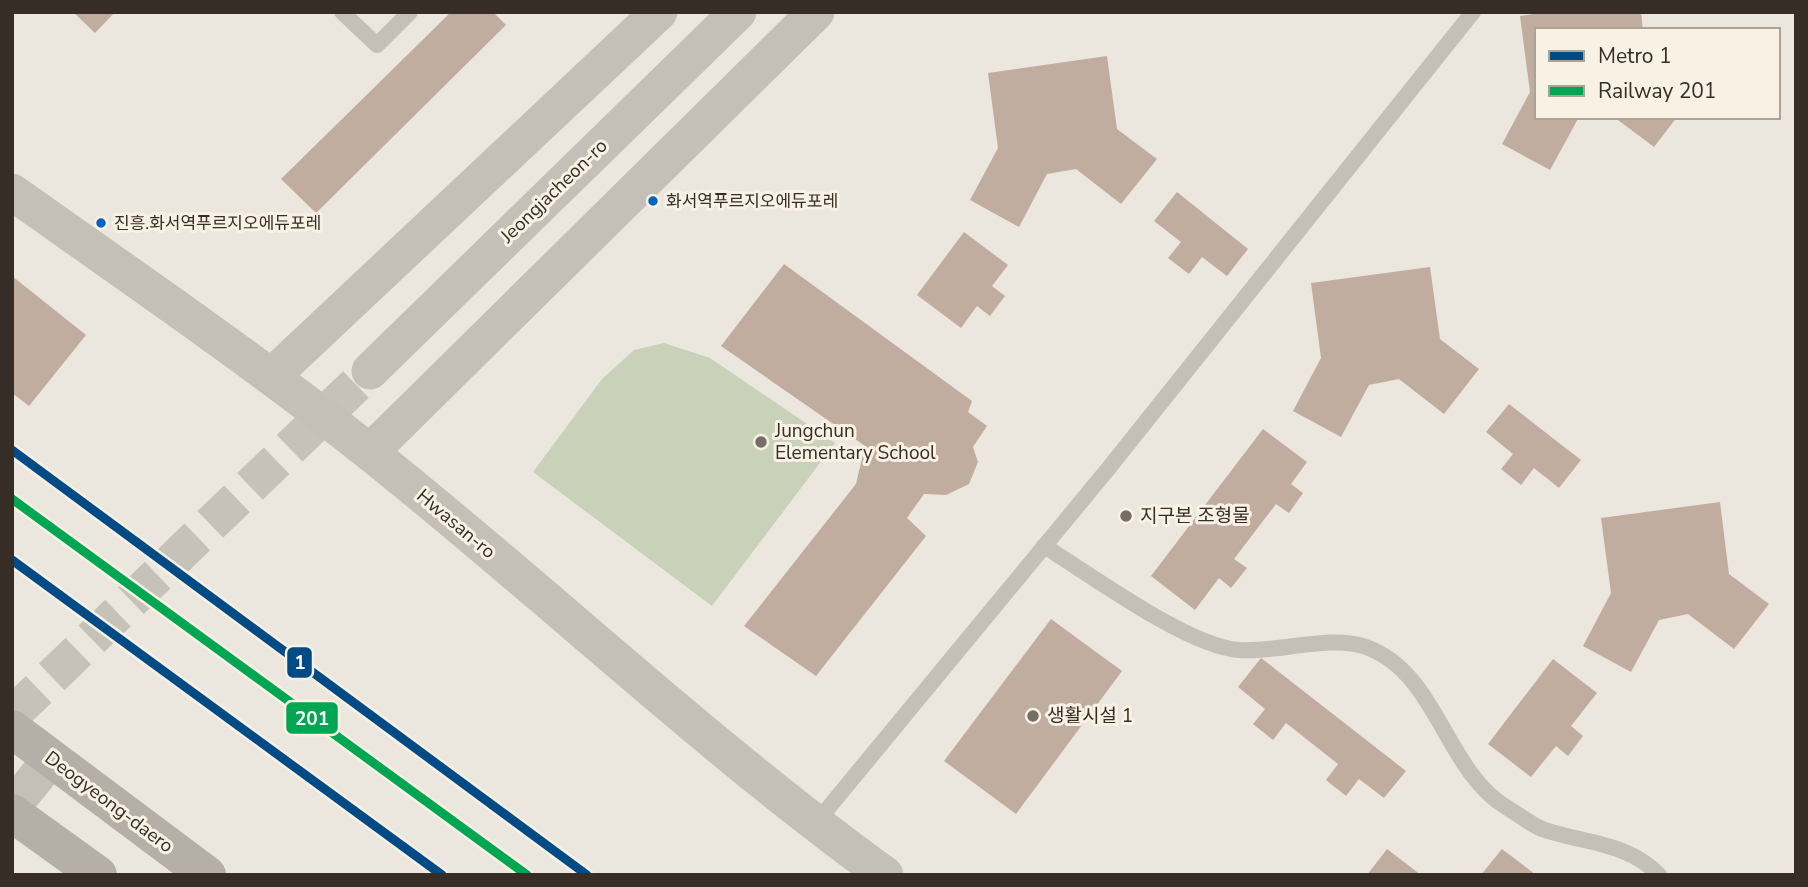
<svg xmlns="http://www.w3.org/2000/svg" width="1808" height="887" font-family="'Nunito Sans','Noto Sans KR',sans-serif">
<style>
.green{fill:#c9d2b8}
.building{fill:#c0ad9f}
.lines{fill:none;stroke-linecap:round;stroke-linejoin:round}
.tertiary-tunnel{stroke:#c7c2b9;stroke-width:37;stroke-dasharray:37 18;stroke-linecap:butt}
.service{stroke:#c4bfb7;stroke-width:16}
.tertiary{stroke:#c4bfb7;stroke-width:37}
.secondary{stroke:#b5afa8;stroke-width:38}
.rail-1-casing{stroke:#f9f2e4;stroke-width:14}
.rail-1{stroke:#00a651;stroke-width:9}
.metro-1-casing{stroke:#f9f2e4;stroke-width:14}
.metro-1{stroke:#004a85;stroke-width:9}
.bus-dot{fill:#0065bd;stroke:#f9f2e4;stroke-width:2.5}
.poi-dot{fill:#756e66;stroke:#f9f2e4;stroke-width:2.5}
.labels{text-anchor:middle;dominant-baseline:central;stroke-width:6;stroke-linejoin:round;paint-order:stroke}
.bus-label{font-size:17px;fill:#352d26;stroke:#f9f2e4;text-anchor:start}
.street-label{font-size:19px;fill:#352d26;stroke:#f9f2e4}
.poi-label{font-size:19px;fill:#352d26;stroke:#f9f2e4;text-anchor:start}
.line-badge{stroke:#f9f2e4;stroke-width:2.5}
.badge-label{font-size:19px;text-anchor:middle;font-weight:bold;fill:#fff}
</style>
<rect width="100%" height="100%" fill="#ebe7de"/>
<!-- green -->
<polygon class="green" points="664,343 710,358 835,443 712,606 533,472 602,379 634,350"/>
<!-- building -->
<g class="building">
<polygon points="73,12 115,12 95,33"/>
<polygon points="451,12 493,12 506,25 316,213 281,179"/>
<polygon points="1547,12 1641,12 1643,30 1537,30 1537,117 1579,117 1550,170 1502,144 1530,92 1520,16"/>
<polygon points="1107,56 1117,129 1157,159 1121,204 1076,169 1047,174 1019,227 970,200 998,148 988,73"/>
<polygon points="1614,117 1677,117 1654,147"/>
<polygon points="1177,192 1248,249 1227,276 1202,257 1189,274 1168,258 1181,242 1154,221"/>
<polygon points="964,232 1008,265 992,286 1005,296 990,316 977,306 961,328 917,295"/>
<polygon points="784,264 972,401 968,412 987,426 973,447 978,462 969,484 946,495 924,494 907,518 926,536 816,676 744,626 856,484 865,446 721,346"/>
<polygon points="1430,267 1440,339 1479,369 1444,414 1399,379 1369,385 1341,437 1293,411 1321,358 1311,283"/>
<polygon points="12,276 86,335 29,406 12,393"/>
<polygon points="1509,404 1581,460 1559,488 1534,468 1521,485 1501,469 1513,454 1486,432"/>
<polygon points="1263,429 1307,462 1291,484 1303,493 1289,513 1276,504 1234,559 1247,568 1231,588 1219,578 1195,610 1151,576"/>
<polygon points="1720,502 1729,574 1769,604 1734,649 1688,614 1659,620 1631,672 1583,646 1611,593 1601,518"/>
<polygon points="1051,619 1122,671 1016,814 944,761"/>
<polygon points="1261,658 1406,771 1384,798 1359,779 1346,796 1326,780 1338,764 1286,723 1273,740 1253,724 1265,709 1238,687"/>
<polygon points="1553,659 1597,693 1571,726 1583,736 1568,756 1556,746 1531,777 1488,744"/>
<polygon points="1387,849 1421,875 1367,875"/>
<polygon points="1502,849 1536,875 1481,875"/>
</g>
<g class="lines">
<!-- tertiary-tunnel -->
<polyline class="tertiary-tunnel" points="12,715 370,371"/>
<!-- service -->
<g class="service">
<polyline points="342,12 377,45 410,12"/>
<path d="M1044,546C1091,575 1187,646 1239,650C1277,653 1330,634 1366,647C1437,672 1445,770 1506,807C1518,814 1530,824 1542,829C1582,843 1628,842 1659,875"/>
<polyline points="815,824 1108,469 1473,12"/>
</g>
<!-- tertiary -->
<g class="tertiary">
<path d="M12,192C132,277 253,360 368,451C543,590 704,744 885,875"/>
<polyline points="370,371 738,12"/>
<polyline points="272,376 659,12"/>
<polyline points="370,452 816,12"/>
<polyline points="12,807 51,759"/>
</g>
<!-- secondary -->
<g class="secondary">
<polyline points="12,729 207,875"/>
<polyline points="12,813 98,875"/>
</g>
<defs>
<polyline id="rail-1" points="12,499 527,875"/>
</defs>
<!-- rail-1 casing -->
<use href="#rail-1" class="rail-1-casing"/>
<!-- rail-1 -->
<use href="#rail-1" class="rail-1"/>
<defs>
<g id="metro-1">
<polyline points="12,450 587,875"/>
<polyline points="12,560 442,875"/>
</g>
</defs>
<!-- metro-1 casing -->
<use href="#metro-1" class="metro-1-casing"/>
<!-- metro-1 -->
<use href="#metro-1" class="metro-1"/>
</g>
<!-- markers -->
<g class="bus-dot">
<circle cx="653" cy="201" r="6"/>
<circle cx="101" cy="223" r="6"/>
</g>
<g class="poi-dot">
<circle cx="761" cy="442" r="7"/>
<circle cx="1126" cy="516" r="7"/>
<circle cx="1033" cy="716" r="7"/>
</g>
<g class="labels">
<!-- bus labels -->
<g class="bus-label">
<text x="666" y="201">화서역푸르지오에듀포레</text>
<text x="114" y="223">진흥.화서역푸르지오에듀포레</text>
</g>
<!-- street labels -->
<g class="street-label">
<text transform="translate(554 191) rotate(-44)">Jeongjacheon-ro</text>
<text transform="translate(456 524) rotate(40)">Hwasan-ro</text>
<text transform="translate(109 802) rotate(37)">Deogyeong-daero</text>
</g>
<!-- poi labels -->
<g class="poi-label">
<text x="775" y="431">Jungchun<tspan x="775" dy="22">Elementary School</tspan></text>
<text x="1140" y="516">지구본 조형물</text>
<text x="1047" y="716">생활시설 1</text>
</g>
</g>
<g class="line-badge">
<rect x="286" y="646" width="27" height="33" rx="7" fill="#004a85"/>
<rect x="285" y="701" width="54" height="34" rx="7" fill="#00a651"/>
</g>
<g class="badge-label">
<text x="300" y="669">1</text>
<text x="312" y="725">201</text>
</g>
<!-- border -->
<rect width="1808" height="887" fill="none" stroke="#352d26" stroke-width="28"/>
<!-- legend -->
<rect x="1535" y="28" width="245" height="91" fill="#f9f2e4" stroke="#aba398" stroke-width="2"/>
<rect x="1549" y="51" width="35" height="10" fill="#004a85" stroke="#aba398" stroke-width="2"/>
<text x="1598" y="63" font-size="21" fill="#352d26">Metro 1</text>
<rect x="1549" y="86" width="35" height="10" fill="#00a651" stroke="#aba398" stroke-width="2"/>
<text x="1598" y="98" font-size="21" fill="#352d26">Railway 201</text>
</svg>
